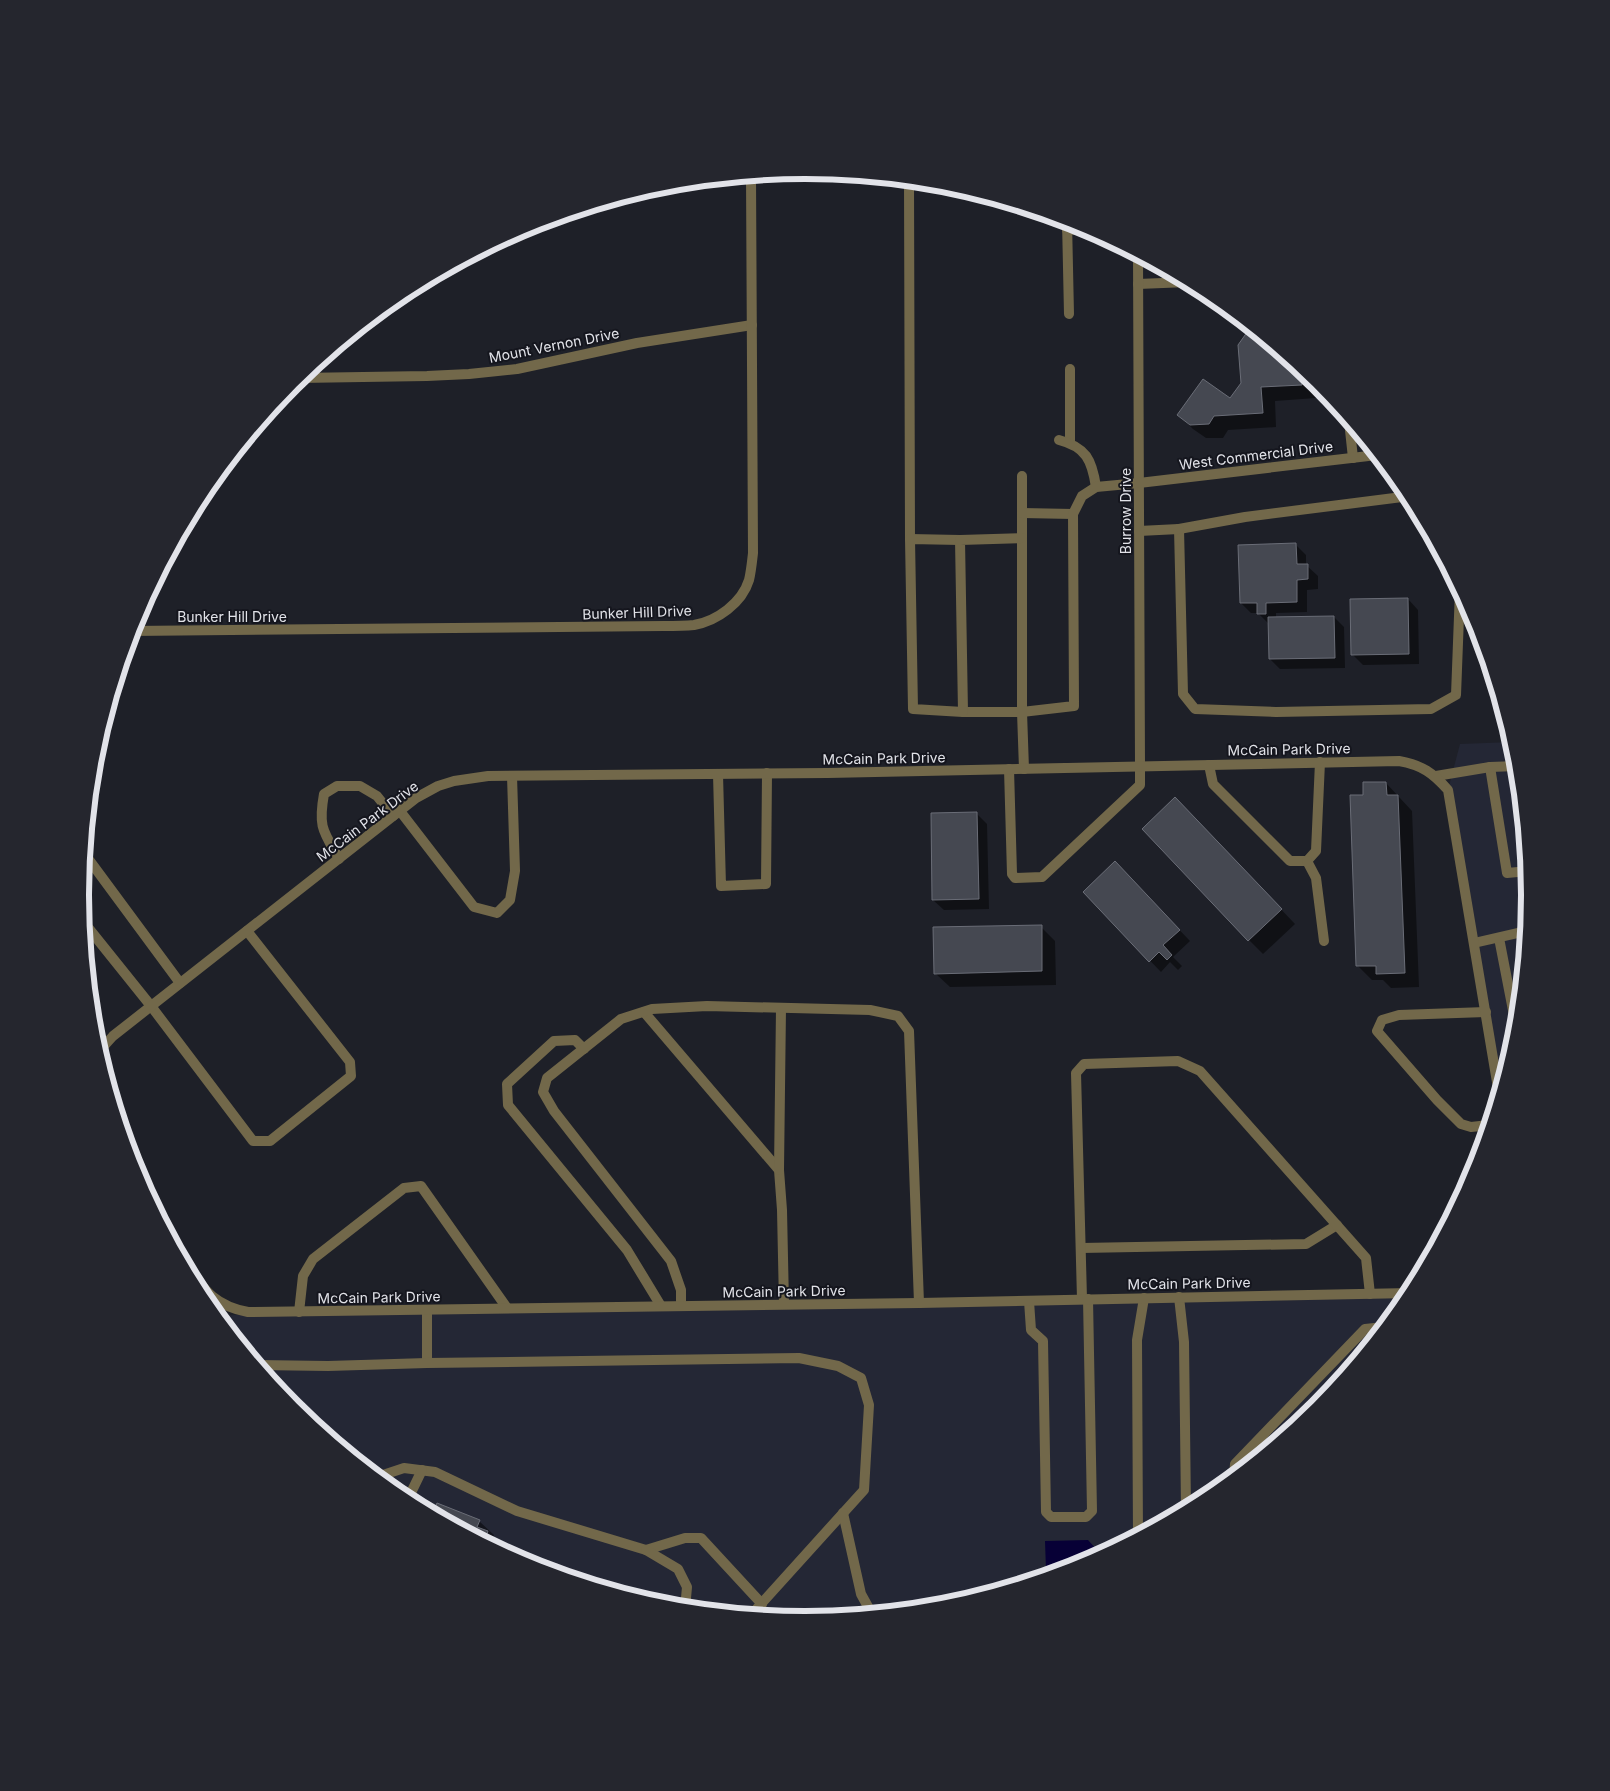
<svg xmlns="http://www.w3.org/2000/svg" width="1610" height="1791" font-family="Inter,sans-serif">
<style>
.built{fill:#242735}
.water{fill:#070036}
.shadow{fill:#0007}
.building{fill:#454851;stroke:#6a6d77}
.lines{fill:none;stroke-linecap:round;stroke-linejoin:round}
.service{stroke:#72684a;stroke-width:10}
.minor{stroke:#72684a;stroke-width:10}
.labels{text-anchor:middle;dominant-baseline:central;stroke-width:4;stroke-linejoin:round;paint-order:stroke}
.street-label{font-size:14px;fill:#e2e3e9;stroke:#15161e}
.rim{fill:none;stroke:#e2e3e9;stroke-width:6}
</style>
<rect width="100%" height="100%" fill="#1e2028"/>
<!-- built -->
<g class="built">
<polygon points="1512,742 1516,754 1530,896 1516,1037 1499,1094 1448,790 1460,744"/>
<polygon points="1412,1291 1408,1299 1317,1408 1208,1498 1082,1565 946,1607 805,1620 663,1607 527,1565 402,1498 292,1408 217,1316 299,1312"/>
</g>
<!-- water -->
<polygon class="water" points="1088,1540 1099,1552 1106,1552 1078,1567 1046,1570 1045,1541"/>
<!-- shadow -->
<g class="shadow">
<polygon points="1251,329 1314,380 1316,398 1275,401 1276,427 1228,430 1223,438 1206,438 1193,429 1179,415 1230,400 1242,384"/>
<polygon points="1295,544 1306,555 1306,565 1318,576 1318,589 1307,590 1307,612 1276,613 1276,618 1334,617 1344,627 1345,668 1280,669 1270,659 1269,624 1258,613 1251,613 1241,603"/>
<polygon points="1408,599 1418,610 1419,664 1363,665 1352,654"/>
<polygon points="1386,783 1412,811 1419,987 1391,988 1383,980 1372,980 1358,966 1365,796"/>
<polygon points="1189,813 1295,924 1263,954 1249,940"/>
<polygon points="977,814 987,824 989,909 944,910 933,900"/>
<polygon points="1126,874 1190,941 1173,957 1182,966 1178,970 1170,962 1161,972 1084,892"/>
<polygon points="1041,927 1055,941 1056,985 950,987 935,973"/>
<polygon points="438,1505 479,1521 494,1535 493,1538 501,1546 500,1550 433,1515"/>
</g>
<!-- building -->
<g class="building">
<polygon points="1250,328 1301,369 1302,385 1261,387 1263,413 1214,416 1209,424 1190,425 1177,415 1203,379 1230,398 1241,383 1238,345"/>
<polygon points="1296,543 1297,564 1308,564 1308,579 1297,580 1297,602 1266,603 1266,614 1257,614 1257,603 1240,603 1238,545"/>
<polygon points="1408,598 1409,654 1351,655 1350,599"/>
<polygon points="1334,616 1335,658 1269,659 1268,617"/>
<polygon points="1363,782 1386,782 1387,795 1398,795 1405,973 1376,974 1376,966 1356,966 1350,795 1363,795"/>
<polygon points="1175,797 1282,909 1248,941 1142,829"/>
<polygon points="977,812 979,899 932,900 931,813"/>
<polygon points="1115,861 1180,930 1163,945 1172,955 1167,960 1159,952 1149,962 1083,892"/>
<polygon points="1042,925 1042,971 934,974 933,927"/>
<polygon points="437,1503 480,1520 477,1527 488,1531 484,1542 432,1514"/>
<polygon points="502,1552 563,1576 527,1565"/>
<polygon points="600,1584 639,1599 599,1587"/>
</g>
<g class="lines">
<!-- service -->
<g class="service">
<polyline points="909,181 910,539"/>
<polyline points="1067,221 1069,314"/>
<polyline points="1067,230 1089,229"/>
<polyline points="1138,284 1188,282"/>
<polyline points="1070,369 1070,443"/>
<polyline points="1349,421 1353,458"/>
<path d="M1059,440C1086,447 1092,460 1096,487"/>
<polyline points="1022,476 1022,712 1024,769"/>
<polyline points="1410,496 1245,517 1179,529 1183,694 1195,709 1276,712 1431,709 1456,695 1460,590"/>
<polyline points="1022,513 1073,514"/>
<polyline points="1139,531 1179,529"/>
<polyline points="960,540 910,539 913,709 963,712 1022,712 1074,706 1073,514 1082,496 1096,487 1139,483"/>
<polyline points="963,712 960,540 1022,538"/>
<polyline points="1209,765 1213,784 1290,861 1307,861 1316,851 1320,762"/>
<polyline points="1490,767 1507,873 1528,871"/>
<polyline points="1009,769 1012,874 1015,878 1042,877 1140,785 1140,766"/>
<polyline points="718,774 721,886 766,884 767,773"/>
<polyline points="1436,776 1490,767 1517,766"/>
<polyline points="400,811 474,907 497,913 510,900 515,871 512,776"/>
<polyline points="84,853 180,983"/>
<path d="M339,859C323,831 318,827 324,794L337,786H360L377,796L393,816"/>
<polyline points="1307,861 1316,878 1324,941"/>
<polyline points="82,920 151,1006 253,1141 270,1141 351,1076 350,1062 247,931"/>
<polyline points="1499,938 1517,1031"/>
<polyline points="1474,943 1526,931"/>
<polyline points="644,1012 779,1170 782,1210 784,1304"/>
<polyline points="1486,1012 1399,1015 1382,1020 1377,1031 1437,1100 1461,1124 1471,1127 1489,1125"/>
<polyline points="584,1049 575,1040 554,1041 507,1084 508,1105 627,1250 661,1306"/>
<polyline points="779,1170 781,1008"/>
<polyline points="1081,1248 1306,1244 1337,1225"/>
<polyline points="1179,1297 1184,1342 1186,1510"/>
<polyline points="1082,1299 1076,1073 1084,1064 1178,1061 1200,1071 1366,1258 1370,1294"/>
<polyline points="1029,1301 1031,1330 1043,1341 1046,1512 1051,1517 1086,1517 1092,1511 1088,1299"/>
<polyline points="681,1306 681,1290 671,1261 554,1111 543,1092 547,1078 621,1019 652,1009 707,1006 870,1010 898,1016 909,1031 919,1303"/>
<polyline points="427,1310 427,1363"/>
<polyline points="299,1312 303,1276 313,1259 404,1188 421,1186 507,1308"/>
<polyline points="257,1365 328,1366 427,1363 799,1358 838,1366 861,1378 869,1405 864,1490 751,1615"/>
<polyline points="377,1477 404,1468 435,1472 517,1511 646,1550 685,1538 701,1538 762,1604"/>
<polyline points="1234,1477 1235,1464 1365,1329 1384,1327"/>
<polyline points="407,1501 422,1470"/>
<polyline points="843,1513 861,1594 872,1614"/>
<polyline points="1138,1536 1137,1340 1144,1298"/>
<polyline points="646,1550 678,1569 687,1587 685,1609"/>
</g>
<!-- minor -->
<g class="minor">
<polyline points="1138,255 1140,766"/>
<polyline points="299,378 427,376 469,374 517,369 637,343 752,325"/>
<polyline points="1139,483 1377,455"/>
<path d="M131,631L663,626C673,626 684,626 694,625C717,621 742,603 749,580C751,572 752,562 753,553L751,176"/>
<path d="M100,1056L103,1047L113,1036L416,798L438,786L454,781L488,776L828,773L1399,761C1422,765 1433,773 1448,790L1499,1094"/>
<path d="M181,1258C202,1286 211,1305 248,1312L919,1303L1411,1293"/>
</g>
</g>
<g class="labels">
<!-- street labels -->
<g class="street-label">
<text transform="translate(554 345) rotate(-11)">Mount Vernon Drive</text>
<text transform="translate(1256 455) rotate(-7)">West Commercial Drive</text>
<text transform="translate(1125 511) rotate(-90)">Burrow Drive</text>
<text transform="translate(637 612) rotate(-2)">Bunker Hill Drive</text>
<text x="232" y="616">Bunker Hill Drive</text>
<text transform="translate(1289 749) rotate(-1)">McCain Park Drive</text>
<text transform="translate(884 758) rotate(-1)">McCain Park Drive</text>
<text transform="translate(367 821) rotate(-37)">McCain Park Drive</text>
<text transform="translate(1189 1283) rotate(-1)">McCain Park Drive</text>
<text transform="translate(784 1291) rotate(-1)">McCain Park Drive</text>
<text transform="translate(379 1297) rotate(-1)">McCain Park Drive</text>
</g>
</g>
<!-- crop -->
<path d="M0 0H1610V1791H0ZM89 895a716 716 0 1 1 1432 0a716 716 0 1 1-1432 0Z" fill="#25262e" fill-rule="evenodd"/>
<path class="rim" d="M89 895a716 716 0 1 1 1432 0a716 716 0 1 1-1432 0Z"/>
</svg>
